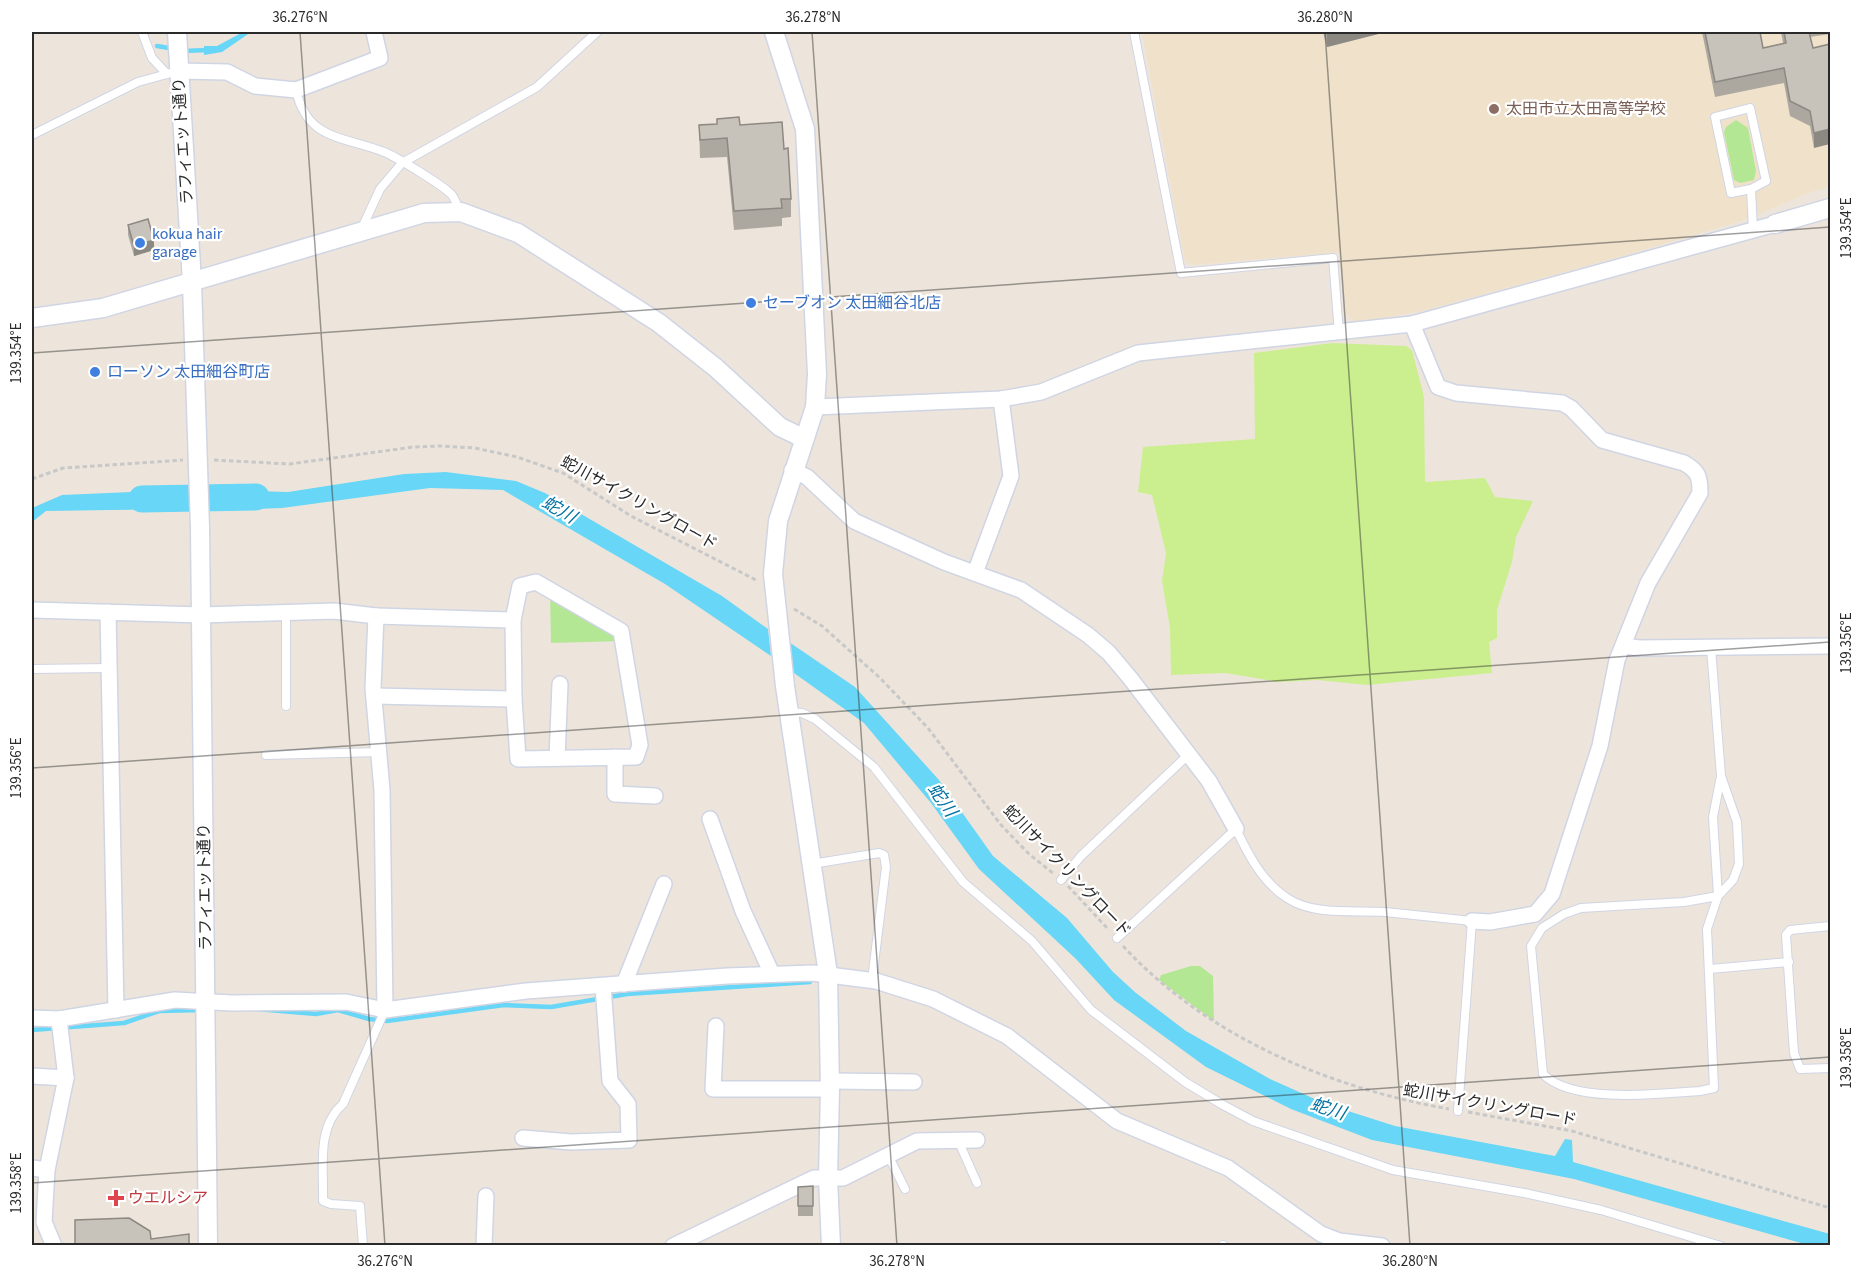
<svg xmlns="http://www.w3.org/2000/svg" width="1862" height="1277" font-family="'Source Sans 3','Noto Sans JP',sans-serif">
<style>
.education{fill:#f0e2ca}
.green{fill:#b4e794}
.pitch{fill:#cbef8f}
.water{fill:#68d6f6}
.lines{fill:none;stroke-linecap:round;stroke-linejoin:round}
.stream{stroke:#68d6f6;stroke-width:4.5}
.river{stroke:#68d6f6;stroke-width:27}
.service-casing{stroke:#d0d5e4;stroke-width:10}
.minor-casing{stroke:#d0d5e4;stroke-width:18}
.tertiary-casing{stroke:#d0d5e4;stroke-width:21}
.path{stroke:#c8c8c8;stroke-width:3;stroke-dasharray:4.5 3;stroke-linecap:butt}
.service{stroke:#fff;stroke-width:8}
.minor{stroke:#fff;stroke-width:15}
.tertiary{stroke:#fff;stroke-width:18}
.wall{fill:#aca8a0}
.shaded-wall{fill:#8c8882}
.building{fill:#c8c3ba;stroke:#8c8882;stroke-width:1.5}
.ticks{fill:none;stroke:#2a2a2a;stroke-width:1.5;stroke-opacity:0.45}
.education-dot{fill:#8d6e63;stroke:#fff;stroke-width:2}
.shop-dot{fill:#3f7fe0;stroke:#fff;stroke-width:2}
.health-dot{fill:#e0444e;stroke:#fff;stroke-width:2}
.labels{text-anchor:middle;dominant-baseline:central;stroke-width:4.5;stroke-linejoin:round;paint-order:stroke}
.education-label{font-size:16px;fill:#785e54;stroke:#fff;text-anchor:start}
.street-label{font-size:16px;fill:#2a2a2a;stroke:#fff}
.shop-label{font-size:16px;fill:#366cbe;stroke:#fff;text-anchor:start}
.health-label{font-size:16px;fill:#be3a42;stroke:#fff;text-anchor:start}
.water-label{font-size:18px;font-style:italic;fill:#0574a3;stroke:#fff}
.neatline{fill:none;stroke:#2a2a2a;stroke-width:2}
.ticks-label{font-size:15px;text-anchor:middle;fill:#2a2a2a}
</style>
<rect width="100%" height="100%" fill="#ede5db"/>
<!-- education -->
<polygon class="education" points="1142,32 1830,32 1830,187 1814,191 1741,221 1626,255 1422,311 1355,323 1346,313 1340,252 1194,265 1185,261"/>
<!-- green -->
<g class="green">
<polygon points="1736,120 1748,128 1756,171 1754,180 1740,183 1734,180 1724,132 1726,127"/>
<polygon points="550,591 622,641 551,643"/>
<polygon points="1191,966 1200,966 1213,976 1214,1021 1159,980 1161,975"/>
</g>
<!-- pitch -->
<polygon class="pitch" points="1332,343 1406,346 1412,350 1424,397 1425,482 1485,478 1495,497 1533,501 1516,537 1512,562 1497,610 1497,638 1489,642 1492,673 1367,685 1317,680 1279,682 1225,673 1171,675 1170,628 1162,581 1166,553 1152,495 1138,492 1143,447 1255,439 1254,353"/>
<!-- water -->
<g class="water">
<polygon points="243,32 251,32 222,52 204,55 204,46 217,46"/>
<polygon points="446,472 516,481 545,493 722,596 768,629 771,656 665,584 503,490 430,488 282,508 221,510 221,490 288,492 404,474"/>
<polygon points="177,490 178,509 46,511 32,522 32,508 62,495"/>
<polygon points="789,642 855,687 939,780 993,856 1067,918 1113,972 1136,993 1186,1031 1270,1079 1326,1104 1395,1126 1555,1156 1565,1139 1572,1140 1573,1162 1830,1234 1830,1245 1808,1245 1574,1179 1372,1140 1291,1109 1206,1067 1114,1000 1076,959 979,869 931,803 864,723 794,673"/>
</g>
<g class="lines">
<!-- stream -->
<g class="stream">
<polyline points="157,46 175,49"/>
<polyline points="183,51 208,50"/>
<polyline points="257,1009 316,1014 338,1010 369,1019 387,1021 504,1005 551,1007 627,994 810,982"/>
<polyline points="32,1030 124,1023 159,1011 201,1010"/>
</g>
<!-- river -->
<polyline class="river" points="142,499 256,497"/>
<defs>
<g id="service">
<polyline points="142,32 152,58 167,74"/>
<polyline points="1134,32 1181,273 1333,258 1339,333"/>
<path d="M296,90C307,141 344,136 384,152C397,157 442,185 451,194C455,198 457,206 460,211"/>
<polyline points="32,135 138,82 178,71"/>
<polyline points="1751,189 1766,181 1750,108 1715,117 1731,193 1751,189 1753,230"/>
<polyline points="362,228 380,189 402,163 537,87 597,32"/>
<polyline points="286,612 286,706"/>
<path d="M1711,648L1721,776L1737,822L1739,864L1733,880L1718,896L1707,929L1714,1088L1700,1091C1660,1094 1572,1104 1543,1074L1531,946L1542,928L1564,914L1581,908L1684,902L1718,896L1713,817L1721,776"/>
<polyline points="32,669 109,668"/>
<polyline points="790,712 802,713 815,719 874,767 963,882 1032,941 1091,1010 1185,1082 1223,1105 1253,1121 1393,1170 1524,1193 1601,1210 1721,1246"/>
<polyline points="266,755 380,752"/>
<polyline points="812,864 879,853 884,855 886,867 872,980"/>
<polyline points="1061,880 1081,856 1187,756"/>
<polyline points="1830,926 1790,930 1786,935 1794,1053 1800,1069 1830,1068"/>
<path d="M1117,938L1236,829C1248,854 1262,882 1287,898C1314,916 1354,910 1385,912C1414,915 1443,918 1472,921L1458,1111"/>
<polyline points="1710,969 1789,962"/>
<polyline points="958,1140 977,1183"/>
<polyline points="888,1155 905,1189"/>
<path d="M363,1246L360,1206L331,1204L323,1201C324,1168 316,1127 343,1104L385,1010"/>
<polyline points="1223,1246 1223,1245"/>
</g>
<g id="minor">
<polyline points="178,71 227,72 255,86 296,90 380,58 374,32"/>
<path d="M1412,324L1438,387L1456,393L1562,403L1571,408L1602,440L1684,463C1698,471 1700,476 1700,493L1648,583L1617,660L1600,746L1552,894L1535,914L1490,922L1472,921"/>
<polyline points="815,407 1001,399 1041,392 1138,353 1412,324 1775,224"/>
<polyline points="792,470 807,477 854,521 944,562 1021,590 1088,635 1109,653 1130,678 1209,781 1236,829"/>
<polyline points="975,573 1011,476 1001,399"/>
<polyline points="32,610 202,615 334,611 376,616 373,688 382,790 385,1010"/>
<polyline points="108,612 116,1010"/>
<polyline points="513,620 520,586 536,582 621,631 640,745 636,757 518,759 514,699"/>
<polyline points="1624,646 1639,648 1830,646"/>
<polyline points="374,696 514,699 513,620 376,616"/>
<polyline points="615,757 615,794 655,796"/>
<polyline points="557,758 560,684"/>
<polyline points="710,819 743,911 772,974"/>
<polyline points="624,984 664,884"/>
<polyline points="32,1018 59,1019 175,1000 232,1003 346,1002 385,1010 526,991 727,976 813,973 876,981 933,999 1007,1036 1117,1121 1228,1168 1321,1234 1339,1241 1382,1246"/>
<polyline points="716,1026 713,1089 830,1089"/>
<polyline points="32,1076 66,1078"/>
<polyline points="830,1081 914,1082"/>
<polyline points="523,1138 571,1142 629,1140 628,1104 610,1081 603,986"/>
<polyline points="32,1168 47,1170"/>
<polyline points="54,1246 44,1222 47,1170 66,1078 59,1019"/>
<polyline points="484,1246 486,1196"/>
<polyline points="673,1246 814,1178 843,1178 917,1141 977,1140"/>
</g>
<g id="tertiary">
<polyline points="177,32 192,283 200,528 208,1246"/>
<polyline points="774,32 805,129 817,374 815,407 778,521 773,574 785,686 828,974 830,1089 828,1178 831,1246"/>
<polyline points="1775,224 1830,208"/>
<polyline points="32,318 103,308 424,213 461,212 518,233 659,323 716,368 780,427 803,438"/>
</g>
</defs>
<!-- service casing -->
<use href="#service" class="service-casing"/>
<!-- minor casing -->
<use href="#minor" class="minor-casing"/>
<!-- tertiary casing -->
<use href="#tertiary" class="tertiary-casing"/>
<!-- path -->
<g class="path">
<polyline points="214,460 290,464 413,447 440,446 475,448 517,457 563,473 631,516 756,580"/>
<polyline points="32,479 63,468 183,460"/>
<polyline points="794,609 822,626 880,678 928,728 1001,825 1029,854 1054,874"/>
<polyline points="1068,886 1109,930"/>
<path d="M1123,946C1207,1037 1330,1088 1449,1109"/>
<polyline points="1468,1112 1572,1131 1830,1208"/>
</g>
<!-- service -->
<use href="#service" class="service"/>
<!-- minor -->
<use href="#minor" class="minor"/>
<!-- tertiary -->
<use href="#tertiary" class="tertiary"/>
</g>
<!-- wall -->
<g class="wall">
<polygon points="1323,32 1386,32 1327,47"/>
<polygon points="1702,32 1760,32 1763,48 1783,43 1781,32 1830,32 1830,34 1810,37 1813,48 1830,44 1814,148 1810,126 1790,116 1784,83 1715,97"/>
<polygon points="699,125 740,125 784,149 791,199 791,217 782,218 782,226 734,230 727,157 700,158"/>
<polygon points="128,225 154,250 134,256 128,235"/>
<polygon points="813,1186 813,1216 798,1216 798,1187"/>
</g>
<!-- shaded-wall -->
<g class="shaded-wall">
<polygon points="1327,32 1386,32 1327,47"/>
<polygon points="1830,129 1830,144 1814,148 1814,133"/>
<polygon points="154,240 154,250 134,256 134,246"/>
</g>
<!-- building -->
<g class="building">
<polygon points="1705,32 1760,32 1763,48 1786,43 1784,32 1809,32 1813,48 1830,44 1830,129 1814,133 1810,111 1790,101 1784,68 1715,82"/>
<polygon points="739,117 740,125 782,122 784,149 788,148 791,199 781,199 782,208 734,211 727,138 700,140 699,125 717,124 717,119"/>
<polygon points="148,219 154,240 134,246 128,225"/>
<polygon points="813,1186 813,1206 798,1206 798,1187"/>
<polygon points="129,1218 150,1231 151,1239 189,1234 189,1245 75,1245 75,1220"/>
</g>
<!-- ticks -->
<path class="ticks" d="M300,32L385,1246M812,32L897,1246M1325,32L1410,1246M32,353L1830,227M32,768L1830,642M32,1183L1830,1057"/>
<!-- markers -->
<circle class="education-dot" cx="1494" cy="109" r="6"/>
<g class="shop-dot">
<circle cx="140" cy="243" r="6"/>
<circle cx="751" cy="303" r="6"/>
<circle cx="95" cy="372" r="6"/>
</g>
<path class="health-dot" d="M113 1189h6v6h6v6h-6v6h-6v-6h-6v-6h6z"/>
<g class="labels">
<!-- education labels -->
<g class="education-label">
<text x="1506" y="109">太田市立太田高等学校</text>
</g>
<!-- street labels -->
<g class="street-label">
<text transform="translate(183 141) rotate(-94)">ラフィエット通り</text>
<text transform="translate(639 503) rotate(29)">蛇川サイクリングロード</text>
<text transform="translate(1067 871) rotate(46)">蛇川サイクリングロード</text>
<text transform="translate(205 887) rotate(-91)">ラフィエット通り</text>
<text transform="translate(1490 1105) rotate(10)">蛇川サイクリングロード</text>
</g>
<!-- shop labels -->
<g class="shop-label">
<text x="152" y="234">kokua hair<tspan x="152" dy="18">garage</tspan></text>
<text x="763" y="303">セーブオン 太田細谷北店</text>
<text x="107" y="372">ローソン 太田細谷町店</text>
</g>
<!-- health labels -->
<g class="health-label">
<text x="128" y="1198">ウエルシア</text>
</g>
<!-- water labels -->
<g class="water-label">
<text transform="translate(559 510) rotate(30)">蛇川</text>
<text transform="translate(942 800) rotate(55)">蛇川</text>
<text transform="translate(1328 1109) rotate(18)">蛇川</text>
</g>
</g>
<!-- border -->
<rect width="1862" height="1277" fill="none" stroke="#ffffff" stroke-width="66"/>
<rect x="33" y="33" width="1796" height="1211" class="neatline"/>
<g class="ticks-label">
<text x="300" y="22">36.276°N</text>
<text x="813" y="22">36.278°N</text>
<text x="1325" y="22">36.280°N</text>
<text transform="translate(1846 228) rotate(-90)" y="5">139.354°E</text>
<text transform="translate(16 353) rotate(-90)" y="5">139.354°E</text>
<text transform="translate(1846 643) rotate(-90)" y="5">139.356°E</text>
<text transform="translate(16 768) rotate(-90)" y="5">139.356°E</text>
<text transform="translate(1846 1058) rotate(-90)" y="5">139.358°E</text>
<text transform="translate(16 1183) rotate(-90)" y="5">139.358°E</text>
<text x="385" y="1266">36.276°N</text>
<text x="897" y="1266">36.278°N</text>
<text x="1410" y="1266">36.280°N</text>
</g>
</svg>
